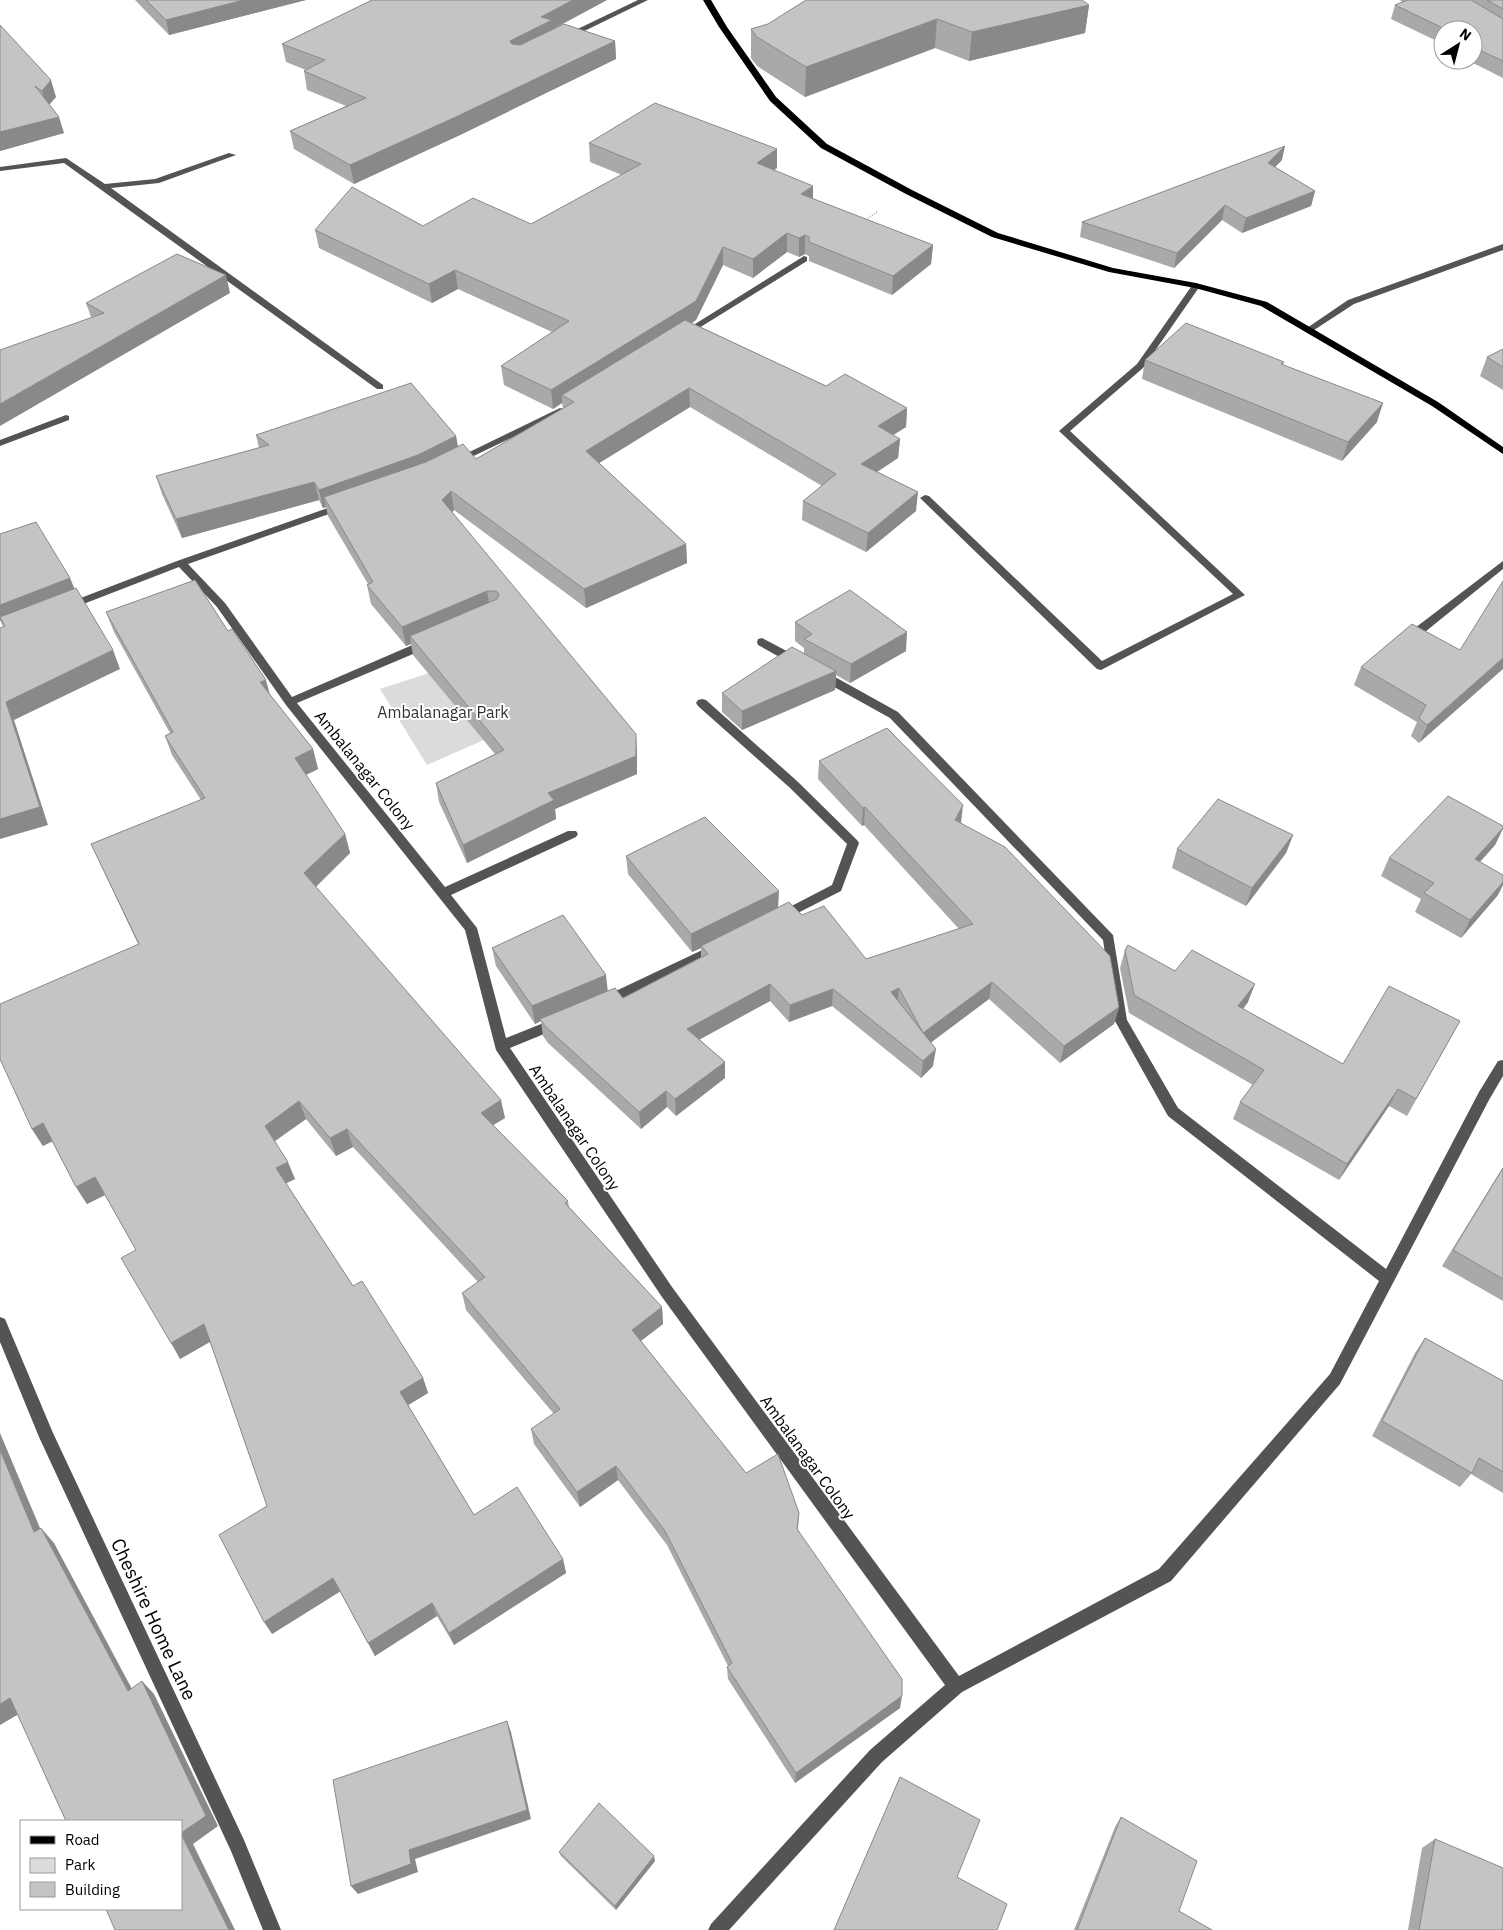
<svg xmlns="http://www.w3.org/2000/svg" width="1503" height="1930" font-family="'IBM Plex Sans',sans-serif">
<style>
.green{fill:#dbdbdb}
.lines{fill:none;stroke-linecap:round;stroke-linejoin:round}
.path{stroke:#767676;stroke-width:2;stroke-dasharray:0.5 2;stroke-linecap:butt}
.minor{fill:#545454;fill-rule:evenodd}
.major{fill:#000;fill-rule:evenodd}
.wall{fill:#a9a9a9}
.shaded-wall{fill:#898989}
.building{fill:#c4c4c4;stroke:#898989}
.labels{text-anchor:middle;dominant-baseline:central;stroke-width:4;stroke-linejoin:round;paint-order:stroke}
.park-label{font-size:16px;fill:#323232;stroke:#fff}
.street-label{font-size:16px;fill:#000;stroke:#fff}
.near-street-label{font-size:19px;fill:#000;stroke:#fff}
</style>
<rect width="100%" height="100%" fill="#fff"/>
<!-- green -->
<polygon class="green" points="478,657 568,703 427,765 380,689"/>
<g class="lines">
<!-- path -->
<polyline class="path" points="864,221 877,212"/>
<!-- minor -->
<g class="minor">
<polygon points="638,0 648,0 570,38 563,36"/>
<polygon points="229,153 236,155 159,183 111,188 383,385 383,389 377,389 64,163 0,171 0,167 66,158 105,184 155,179"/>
<polygon points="1503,244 1503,250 1354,304 1311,332 1305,332 1304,330 1348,300"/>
<polygon points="804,256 807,257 807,261 686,336 683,337 679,334"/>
<polygon points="1196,283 1200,286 1143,368 1070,431 1245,595 1101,670 1097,669 920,498 925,495 929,496 1102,661 1233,594 1059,431 1137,364 1193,284"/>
<polygon points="560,408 563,409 563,413 459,463 453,463 451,461"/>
<polygon points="66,415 69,416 69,420 0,446 0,440"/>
<polygon points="342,503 347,506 346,508 188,564 225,603 292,697 424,640 432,640 433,643 432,646 297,703 445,887 568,831 576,831 578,834 576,837 451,895 477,928 506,1038 556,1018 561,1019 562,1023 561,1027 510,1048 672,1287 959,1676 1159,1569 1330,1374 1379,1281 1168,1116 1115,1021 1103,940 890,718 818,678 817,675 818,672 826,672 898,712 1113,935 1127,1020 1178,1108 1386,1269 1479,1092 1498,1061 1503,1060 1503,1076 1489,1100 1340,1384 1171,1581 962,1692 882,1762 729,1930 708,1930 711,1924 870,1750 945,1685 662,1297 496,1050 465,930 286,705 217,607 179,567 73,608 69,609 64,606 65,604 177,561"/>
<polygon points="1503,561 1503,569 1415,640 1407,640 1406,637 1407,634"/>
<polygon points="762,638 800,658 801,661 800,664 792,664 758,645 757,642 758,639"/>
<polygon points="702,699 706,700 797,781 857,840 859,843 841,891 786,919 778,919 776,916 778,913 832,885 847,844 789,787 698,706 696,703 698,700"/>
<polygon points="715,944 719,946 721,949 719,952 609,1006 601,1006 599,1002 601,998"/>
<polygon points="0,1317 5,1319 53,1433 244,1840 281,1930 263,1930 231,1851 39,1437 0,1342"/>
</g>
<!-- major -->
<polygon class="major" points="703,0 711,0 727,27 776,97 827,144 912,190 998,233 1113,268 1196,283 1267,302 1438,402 1503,447 1503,454 1432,406 1261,306 1195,288 1109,272 992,237 906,194 821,148 770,101 719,27"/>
</g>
<!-- wall -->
<g class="wall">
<polygon points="135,0 306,0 169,35"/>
<polygon points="372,0 607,0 553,29 615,41 616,59 460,135 354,184 294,149 290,131 346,106 307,90 304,71 306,70 286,62 282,44"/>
<polygon points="1400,0 1503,0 1503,78 1467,60 1473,60 1473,30 1443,30 1443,44 1391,19 1395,5 1402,2"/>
<polygon points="1089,5 1085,33 969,61 935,48 805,97 757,66 751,58 751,29"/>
<polygon points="0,25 56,97 49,105 64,133 0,151"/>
<polygon points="589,143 777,149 777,168 774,170 813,199 933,245 931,264 892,295 809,261 809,256 805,254 799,257 787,252 753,278 723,265 696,320 692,323 826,386 907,408 906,427 893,435 900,439 898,458 877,472 916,511 866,552 802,520 803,501 822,486 690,407 599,463 686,544 687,563 586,608 454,510 452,512 637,753 637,774 555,809 556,819 467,863 439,802 436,783 495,754 413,655 411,644 406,646 371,604 367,585 368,584 328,516 326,507 323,508 319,500 182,538 162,494 156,476 259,448 256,435 456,436 458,446 476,459 563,408 562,403 553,409 504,385 501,366 552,332 458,289 432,303 319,248 315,230 531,224 622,175 590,162"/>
<polygon points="1282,160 1275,167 1315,191 1311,206 1242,233 1222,220 1174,268 1080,237 1082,222"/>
<polygon points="230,293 91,317 86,303"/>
<polygon points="1503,349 1503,390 1480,376 1487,357"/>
<polygon points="1145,360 1284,362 1283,365 1377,422 1342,461 1142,379"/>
<polygon points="106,612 270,695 313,749 318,769 306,775 345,834 350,853 316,887 505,1118 493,1125 568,1201 569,1207 662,1307 663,1324 641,1341 746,1473 799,1513 798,1530 900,1708 795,1783 728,1679 727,1667 728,1666 667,1545 618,1480 580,1507 534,1444 531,1429 554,1414 466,1310 462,1293 478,1282 353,1147 336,1156 306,1119 275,1141 295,1179 286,1183 353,1286 423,1378 428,1393 408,1405 474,1515 563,1559 566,1573 454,1645 437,1616 375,1656 340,1591 272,1634 267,1506 210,1342 180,1359 136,1250 105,1195 87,1204 76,1187 52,1141 43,1146 32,1129 138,944 91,844 201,800 172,755 165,736 170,733 114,632"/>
<polygon points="795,622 906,651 850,683 836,675 835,690 742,730 722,712 722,693 804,653 804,648 795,641"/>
<polygon points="1460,650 1419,743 1411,736 1417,722 1354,685 1361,667"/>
<polygon points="819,761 961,823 1119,1007 1114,1024 1060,1063 989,999 931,1042 933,1066 921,1078 832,1006 789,1022 770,1001 699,1039 725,1062 725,1078 676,1116 667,1107 641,1129 548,1043 543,1036 541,1021 535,1024 496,966 492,948 608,991 623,998 701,957 701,948 692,952 628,874 626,856 802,915 866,959 959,929 864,825 862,826 818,779"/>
<polygon points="1503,826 1503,829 1495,845 1480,862 1498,895 1461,938 1415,912 1421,899 1381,876 1389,858"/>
<polygon points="1293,835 1286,853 1246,906 1172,868 1177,849"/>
<polygon points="1125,950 1248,1002 1243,1009 1343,1064 1460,1021 1407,1116 1389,1106 1339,1180 1233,1119 1240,1102 1253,1085 1129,1013 1120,968"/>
<polygon points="1503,1167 1503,1301 1442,1266"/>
<polygon points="1425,1338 1503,1381 1503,1493 1471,1474 1460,1487 1372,1436 1415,1353"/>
<polygon points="1121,1817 1179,1911 1212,1930 1074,1930 1115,1827"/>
<polygon points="1435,1839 1503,1930 1408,1930 1422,1848"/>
<polygon points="559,1852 655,1861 616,1910 561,1856"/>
</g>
<!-- shaded-wall -->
<g class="shaded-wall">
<polygon points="244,0 306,0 169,35 166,20"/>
<polygon points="573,0 607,0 553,29 512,59 510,41 541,17"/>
<polygon points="1089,5 1085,33 969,61 972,32"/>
<polygon points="937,19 935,48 805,97 806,67"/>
<polygon points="615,41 616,59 460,135 354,184 350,165"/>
<polygon points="51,80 56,97 47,107 42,91"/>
<polygon points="59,117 64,133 0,151 0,132"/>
<polygon points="1285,146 1282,160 1264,178 1268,163"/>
<polygon points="777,149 777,168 757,181 757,163"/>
<polygon points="813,186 813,204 801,194"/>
<polygon points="1315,191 1311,206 1242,233 1246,218"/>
<polygon points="1225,205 1222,220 1174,268 1177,253"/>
<polygon points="787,233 787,252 753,278 753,259"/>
<polygon points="805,235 805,254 799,257 799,238"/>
<polygon points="933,245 931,264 892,295 893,276"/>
<polygon points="723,247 723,265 696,320 569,399 562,395 562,403 553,409 551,390"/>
<polygon points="455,270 458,289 432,303 429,284"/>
<polygon points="226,275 230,293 0,426 0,404"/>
<polygon points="689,388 690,407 588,470 586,451"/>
<polygon points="1383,403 1377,422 1342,461 1348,442"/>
<polygon points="907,408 906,427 877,445 878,426"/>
<polygon points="456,436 459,455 324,497 326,507 323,508 319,490"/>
<polygon points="900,439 898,458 860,483 861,464"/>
<polygon points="314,482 319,500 182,538 176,519"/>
<polygon points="451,491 454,510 446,519 442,500"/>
<polygon points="918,492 916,511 866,552 868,533"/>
<polygon points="686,544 687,563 586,608 584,589"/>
<polygon points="70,578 78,597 0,617 4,626 3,626 0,620 0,605"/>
<polygon points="487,591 490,610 410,636 411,644 406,646 402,627"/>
<polygon points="907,632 906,651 850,683 851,664"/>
<polygon points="113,650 120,669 14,720 48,825 0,839 0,819 6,702"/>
<polygon points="1503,658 1503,669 1419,743 1427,725"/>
<polygon points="836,671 835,690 742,730 742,711"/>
<polygon points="266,680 271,699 260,682"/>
<polygon points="636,734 637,753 637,774 555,809 556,819 467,863 463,845 548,793"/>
<polygon points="313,749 318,769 301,777 295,758"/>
<polygon points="963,805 961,823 955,820"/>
<polygon points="865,807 864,825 862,826 863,808"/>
<polygon points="1503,828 1495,845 1466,877 1475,859"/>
<polygon points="345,834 350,853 310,892 304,873"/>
<polygon points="1293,835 1286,853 1246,906 1252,888"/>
<polygon points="1503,882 1503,885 1498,895 1461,938 1470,920"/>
<polygon points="779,891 778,909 701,946 701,948 692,952 691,934"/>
<polygon points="606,975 608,993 540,1019 541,1021 535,1024 532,1006"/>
<polygon points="992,982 989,999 921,1050 923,1033"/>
<polygon points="770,984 770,1001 688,1046 687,1029"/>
<polygon points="1255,984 1248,1002 1231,1024 1238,1006"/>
<polygon points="899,988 897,1006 891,992"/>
<polygon points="833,989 832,1006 789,1022 790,1005"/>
<polygon points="1119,1007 1114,1024 1060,1063 1064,1046"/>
<polygon points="936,1049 933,1066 921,1078 923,1061"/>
<polygon points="725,1062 725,1078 676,1116 675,1099"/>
<polygon points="1398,1089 1389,1106 1339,1180 1347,1164"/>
<polygon points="666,1091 667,1107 641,1129 639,1112"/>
<polygon points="501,1100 505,1118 485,1130 481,1113"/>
<polygon points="299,1101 306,1119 272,1143 265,1126"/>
<polygon points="43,1123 53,1141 43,1146 32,1129"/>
<polygon points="347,1129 353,1147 336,1156 330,1138"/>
<polygon points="288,1162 295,1179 283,1185 276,1168"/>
<polygon points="95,1177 105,1195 87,1204 76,1187"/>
<polygon points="662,1307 663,1324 634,1346 632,1330"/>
<polygon points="204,1324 213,1340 180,1359 171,1343"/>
<polygon points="423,1378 428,1393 405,1407 400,1392"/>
<polygon points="0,1433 48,1547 34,1532 0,1450"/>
<polygon points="616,1466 618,1480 580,1507 577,1492"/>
<polygon points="41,1528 54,1543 140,1704 128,1691"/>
<polygon points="563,1559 566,1573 454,1645 449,1633"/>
<polygon points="333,1578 341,1591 272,1634 264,1622"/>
<polygon points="432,1603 437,1616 375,1656 368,1643"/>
<polygon points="142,1681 154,1694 218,1826 193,1844 235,1930 229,1930 181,1834"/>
<polygon points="902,1696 900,1708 795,1783 796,1773"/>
<polygon points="10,1698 24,1711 0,1725 0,1704"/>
<polygon points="507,1721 511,1732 531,1819 415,1859 418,1872 358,1894 351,1886 409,1850"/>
<polygon points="654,1856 655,1861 616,1910 615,1906"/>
</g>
<!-- building -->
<g class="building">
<polygon points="146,0 244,0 166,20"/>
<polygon points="372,0 573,0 541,17 552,20 510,41 512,44 520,45 564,24 615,41 458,116 350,165 290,131 366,98 304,71 325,60 282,44"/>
<polygon points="806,0 1082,0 1089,5 972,32 937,19 806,67 757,37 751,29 768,24"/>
<polygon points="1408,0 1471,0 1503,19 1503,61 1473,47 1473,30 1447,30 1395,5"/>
<polygon points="1487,0 1503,0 1503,9"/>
<polygon points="0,25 51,80 42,91 35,86 59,117 0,132"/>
<polygon points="655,103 777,149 757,163 813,186 801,194 933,245 893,276 809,242 809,237 805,235 799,238 787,233 753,259 723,247 696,301 551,390 501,366 569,321 455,270 429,284 315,230 352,187 423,226 473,198 531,224 641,164 589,143"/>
<polygon points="1285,146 1268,163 1315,191 1246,218 1225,205 1177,253 1082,222"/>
<polygon points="177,254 226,275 0,404 0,350 104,313 86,303"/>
<polygon points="685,320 826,386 845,374 907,408 878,426 900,439 861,464 918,492 868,533 803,501 836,474 689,388 586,451 686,544 584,589 451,491 442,500 636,734 636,756 548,793 554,800 463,845 436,783 504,750 410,636 497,599 499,594 496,591 487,591 402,627 367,585 373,582 324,497 426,462 463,444 476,459 574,402 562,395"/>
<polygon points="1186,323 1284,362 1281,364 1383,403 1348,442 1145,360"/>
<polygon points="1503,349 1503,367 1487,357"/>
<polygon points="411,383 456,436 418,455 319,490 314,482 176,519 156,476 269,445 256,435"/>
<polygon points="36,522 70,578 0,605 0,534"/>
<polygon points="195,580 228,631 232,629 266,680 260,682 313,749 295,758 345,834 304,873 501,1100 481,1113 568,1201 565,1203 662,1307 632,1330 746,1473 778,1454 799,1513 797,1529 902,1679 902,1696 796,1773 727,1667 732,1663 665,1531 616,1466 577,1492 531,1429 560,1409 462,1293 485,1277 347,1129 330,1138 299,1101 265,1126 288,1162 276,1168 353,1286 362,1281 423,1378 400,1392 474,1515 517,1487 563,1559 449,1633 432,1603 368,1643 333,1578 264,1622 219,1535 267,1506 204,1324 171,1343 121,1258 136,1250 95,1177 76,1187 43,1123 32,1129 0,1059 0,1004 139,944 91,844 205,798 165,736 173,732 106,612"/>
<polygon points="1503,581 1503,658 1427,725 1419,718 1426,705 1361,667 1412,624 1460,650"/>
<polygon points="76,588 113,650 6,702 40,807 0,819 0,628 5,626 0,617"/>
<polygon points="850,590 907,632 851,664 804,639 812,634 795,622"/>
<polygon points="792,647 836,671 742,711 722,693"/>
<polygon points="887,728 963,805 955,820 1005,847 1110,956 1119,1007 1064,1046 992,982 923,1033 899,988 891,992 936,1049 923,1061 833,989 790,1005 770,984 687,1029 725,1062 675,1099 666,1091 639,1112 545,1026 540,1019 615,988 623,998 708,954 701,946 789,902 802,915 824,906 866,959 973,924 865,807 863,808 819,761"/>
<polygon points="1448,796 1503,826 1503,828 1475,859 1503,875 1503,882 1470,920 1424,893 1434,883 1389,858"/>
<polygon points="1218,799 1293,835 1252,888 1177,849"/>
<polygon points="705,817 779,891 691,934 626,856"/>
<polygon points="563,915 606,975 532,1006 492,948"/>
<polygon points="1128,945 1175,971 1192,950 1255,984 1238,1006 1343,1064 1389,986 1460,1021 1416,1099 1398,1089 1347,1164 1240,1102 1264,1070 1134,995 1125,950"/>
<polygon points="1503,1168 1503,1279 1453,1250"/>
<polygon points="1425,1338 1503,1381 1503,1472 1479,1458 1472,1473 1382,1421"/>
<polygon points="0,1450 34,1532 41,1528 128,1691 142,1681 206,1816 181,1833 181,1821 66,1821 10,1698 0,1704"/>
<polygon points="507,1721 527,1810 409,1850 411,1864 351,1886 333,1780"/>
<polygon points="900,1777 980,1820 957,1877 1007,1904 997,1930 834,1930"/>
<polygon points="599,1803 654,1856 615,1906 559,1852"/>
<polygon points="1121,1817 1197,1861 1179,1911 1212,1930 1077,1930"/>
<polygon points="181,1834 229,1930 115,1930 106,1909 181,1909"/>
<polygon points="1435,1839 1503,1868 1503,1930 1419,1930"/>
</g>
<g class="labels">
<!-- park labels -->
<g class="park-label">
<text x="443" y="712">Ambalanagar Park</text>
</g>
<!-- street labels -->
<g class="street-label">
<text transform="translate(365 770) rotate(51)">Ambalanagar Colony</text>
<text transform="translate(575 1127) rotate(56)">Ambalanagar Colony</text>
<text transform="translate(808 1457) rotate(54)">Ambalanagar Colony</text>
</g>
<!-- near-street labels -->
<g class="near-street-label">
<text transform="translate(154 1619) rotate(65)">Cheshire Home Lane</text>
</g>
</g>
<!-- legend -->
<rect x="20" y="1820" width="162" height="90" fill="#ffffff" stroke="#999999"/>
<rect x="30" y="1836" width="25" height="8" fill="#000000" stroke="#999999"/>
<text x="65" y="1845" font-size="15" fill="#000000">Road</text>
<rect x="30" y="1858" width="25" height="15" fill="#dbdbdb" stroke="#999999"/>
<text x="65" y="1870" font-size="15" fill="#000000">Park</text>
<rect x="30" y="1882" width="25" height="15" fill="#c4c4c4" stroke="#999999"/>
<text x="65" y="1895" font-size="15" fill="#000000">Building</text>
<!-- north arrow -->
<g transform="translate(1458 45) rotate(36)"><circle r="24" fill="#ffffff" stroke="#999999"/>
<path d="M0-4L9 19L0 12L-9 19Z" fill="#000000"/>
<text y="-8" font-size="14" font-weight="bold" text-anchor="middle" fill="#000000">N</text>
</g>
</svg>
